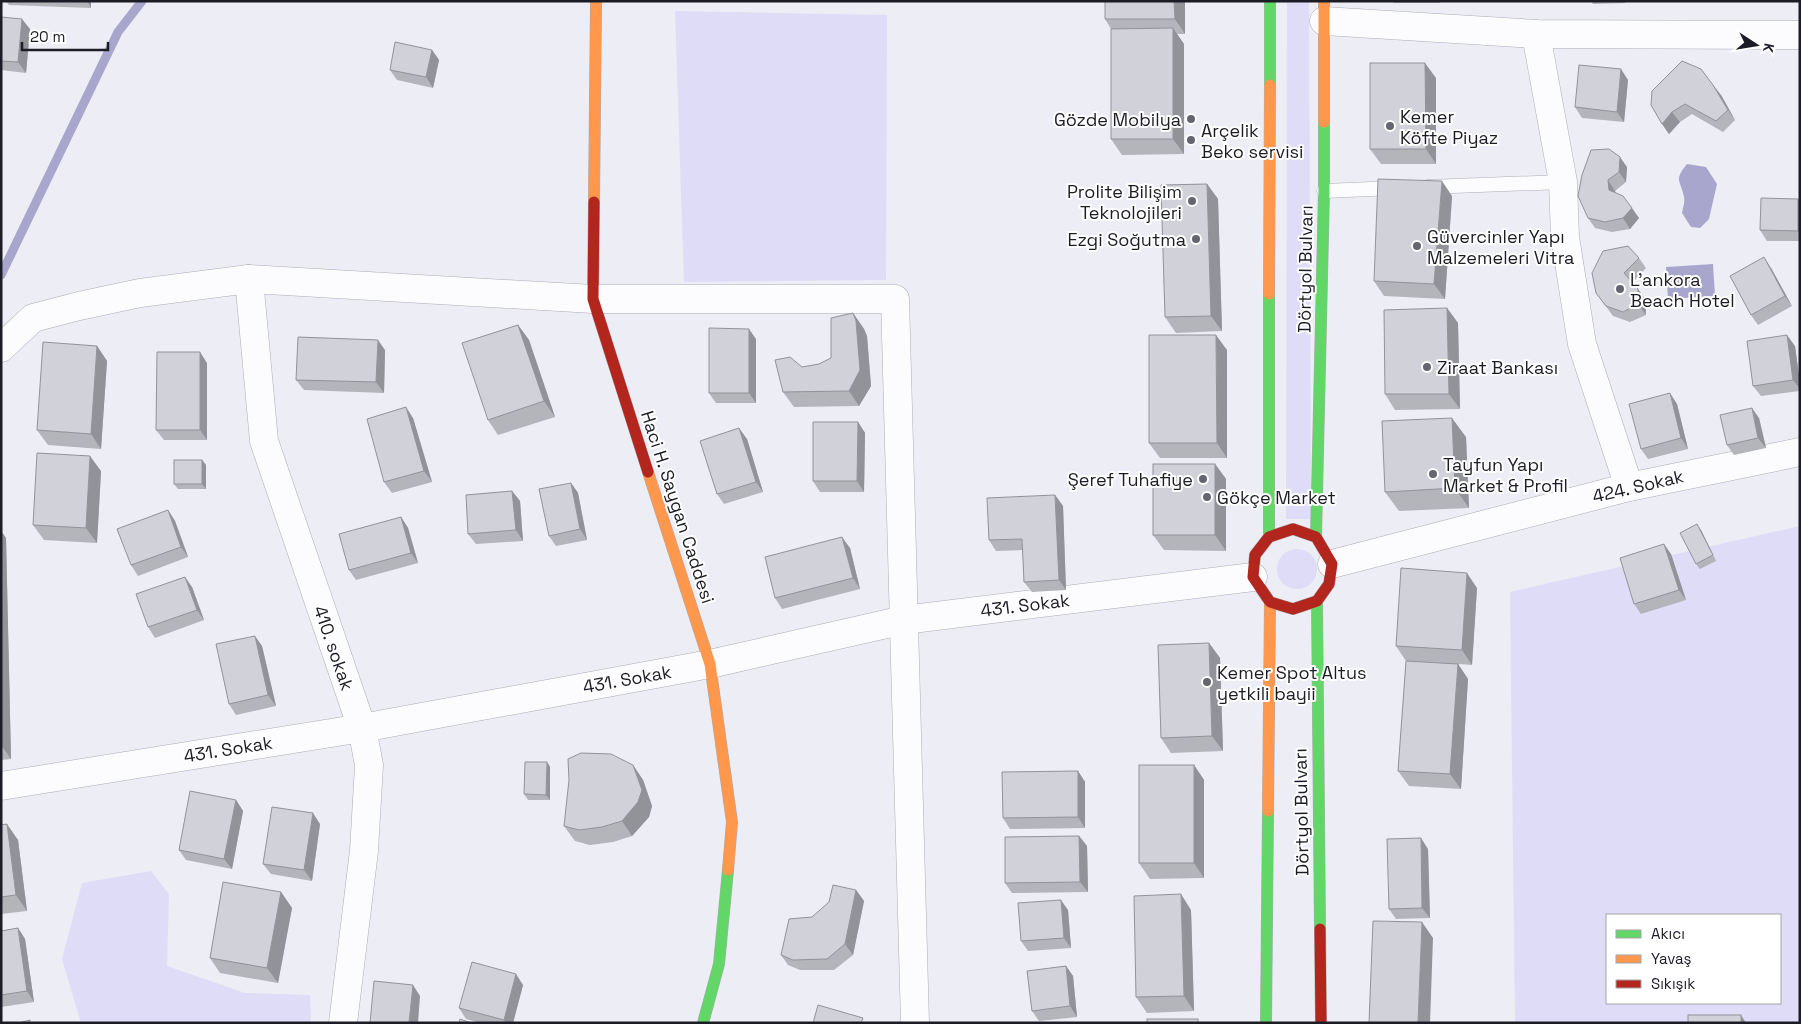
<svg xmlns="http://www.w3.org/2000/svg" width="1801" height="1024" font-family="'Space Grotesk',sans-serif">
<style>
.green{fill:#dedcf7;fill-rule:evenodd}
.water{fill:#a9a6cd}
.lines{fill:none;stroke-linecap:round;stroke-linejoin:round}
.stream{stroke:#a9a6cd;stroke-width:9}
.lane-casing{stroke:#acacb5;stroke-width:15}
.street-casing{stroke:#acacb5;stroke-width:29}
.fast-casing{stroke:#acacb5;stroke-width:12}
.slow-casing{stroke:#acacb5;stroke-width:12}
.jam-casing{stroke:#acacb5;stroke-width:12}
.lane{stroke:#fcfcfe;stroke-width:14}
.street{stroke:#fcfcfe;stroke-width:28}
.fast{stroke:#63d668;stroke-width:11}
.slow{stroke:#ff974d;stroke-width:11}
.jam{stroke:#b3261e;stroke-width:11}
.wall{fill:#b4b4bb}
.shaded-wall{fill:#929299}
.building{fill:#d1d1da;stroke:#929299}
.poi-dot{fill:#65656f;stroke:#fff;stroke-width:2}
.labels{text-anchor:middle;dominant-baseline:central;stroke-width:4;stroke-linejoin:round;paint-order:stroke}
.poi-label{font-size:18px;fill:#1c1c26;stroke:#fff;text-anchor:start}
.street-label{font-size:18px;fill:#1c1c26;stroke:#fff}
</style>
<rect width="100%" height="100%" fill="#ededf6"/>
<!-- green -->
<g class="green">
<polygon points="1287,1 1309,1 1311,519 1286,519"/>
<polygon points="675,11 887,15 886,280 684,282"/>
<path d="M1800,526V1023H1515L1510,592ZM1607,915H1780V1003H1607Z"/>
<circle cx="1297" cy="569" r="20"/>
<polygon points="151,871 169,894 167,966 245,993 310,995 311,1023 81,1023 62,959 82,883"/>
</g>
<!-- water -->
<g class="water">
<path d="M1687,164L1706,167L1717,184L1709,219L1700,228L1691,227L1682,213C1683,208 1685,202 1684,197C1681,180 1673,181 1687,164Z"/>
<polygon points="1713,264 1715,296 1668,299 1666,267"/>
</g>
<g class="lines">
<!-- stream -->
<polyline class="stream" points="1,275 118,32 142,1"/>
<defs>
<g id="lane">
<polyline points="1427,187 1563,182"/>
<polyline points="1324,191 1395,188"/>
</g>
<g id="street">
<polyline points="1324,21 1536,34 1800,35"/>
<polyline points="1536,34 1563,182 1565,237 1582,344 1629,487"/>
<polyline points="249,279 264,441 362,728 369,765 364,851 343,1023"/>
<polyline points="1,348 33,318 79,306 140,293 249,279 593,299 895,299 915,1023"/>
<polyline points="1332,564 1629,487 1800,452"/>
<polyline points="1,786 362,728 710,664 904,620 1253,577"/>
</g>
<g id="fast">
<polyline points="1270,85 1270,1"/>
<polyline points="1269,537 1269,294"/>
<polyline points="1316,537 1324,191 1324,122"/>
<polyline points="1317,601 1320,929"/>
<polyline points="703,1023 719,964 728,870"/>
<polyline points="1266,1023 1268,811"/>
</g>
<g id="slow">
<polyline points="1324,1 1324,122"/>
<polyline points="594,202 596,1"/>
<polyline points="1269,294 1270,85"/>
<polyline points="648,472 710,664 732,822 728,870"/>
<polyline points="1268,811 1270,602"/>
</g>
<g id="jam">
<polyline points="594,202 593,299 648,472"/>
<polygon points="1293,529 1316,537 1332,564 1329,584 1317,601 1293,609 1270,602 1253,577 1255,555 1269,537"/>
<polyline points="1320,929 1321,1023"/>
</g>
</defs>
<!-- lane casing -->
<use href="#lane" class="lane-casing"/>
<!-- street casing -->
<use href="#street" class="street-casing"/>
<!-- fast casing -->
<use href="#fast" class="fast-casing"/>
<!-- slow casing -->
<use href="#slow" class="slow-casing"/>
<!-- jam casing -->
<use href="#jam" class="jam-casing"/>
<!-- lane -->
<use href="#lane" class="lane"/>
<!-- street -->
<use href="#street" class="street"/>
<!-- fast -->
<use href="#fast" class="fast"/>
<!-- slow -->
<use href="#slow" class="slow"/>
<!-- jam -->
<use href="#jam" class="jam"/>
</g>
<!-- wall -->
<g class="wall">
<polygon points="6,1 91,1 91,8 9,5"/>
<polygon points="1105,1 1185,1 1185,34 1177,34 1184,44 1184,154 1122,155 1111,139 1111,29 1105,19"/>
<polygon points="1392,1 1440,1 1440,3 1394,3"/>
<polygon points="1591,1 1625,1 1625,3 1593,4"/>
<polygon points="1,17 30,29 26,73 1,70"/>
<polygon points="432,50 439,60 433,88 397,80 390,70"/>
<polygon points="1436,78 1436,164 1381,164 1370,149"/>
<polygon points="1628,80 1624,122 1582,118 1575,107"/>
<polygon points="1721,95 1735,120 1723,132 1692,114 1680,122 1669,134 1651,105"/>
<polygon points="1627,167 1626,182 1615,191 1616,193 1639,218 1630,229 1612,232 1595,228 1588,218 1582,175"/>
<polygon points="1207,184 1218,199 1222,331 1176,333 1165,317"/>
<polygon points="1452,196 1445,299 1384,296 1374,281"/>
<polygon points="1798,199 1800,201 1800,241 1767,241 1760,230"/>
<polygon points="1639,258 1646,268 1632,283 1645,299 1646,315 1630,322 1613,316 1596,293"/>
<polygon points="1771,268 1792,306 1758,325 1751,315"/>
<polygon points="1447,308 1458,323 1460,409 1395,410 1385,394"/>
<polygon points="853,313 864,329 867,336 871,386 859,406 794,407 783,392 802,367 819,364 831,358"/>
<polygon points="518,325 529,340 555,417 498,435 488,420"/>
<polygon points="756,339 756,403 716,403 709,393"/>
<polygon points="97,346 107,361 101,449 48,445 37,430"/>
<polygon points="1795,346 1800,383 1800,391 1761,396 1753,386"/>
<polygon points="385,350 384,393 304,390 296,380"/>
<polygon points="1227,350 1227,458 1160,458 1149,443"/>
<polygon points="207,363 207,440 164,440 156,430"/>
<polygon points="1677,404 1688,449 1648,459 1641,449"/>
<polygon points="413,418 432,482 392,493 384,482"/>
<polygon points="1759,418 1766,448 1734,455 1727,445"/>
<polygon points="858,422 865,433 864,492 820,492 813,481"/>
<polygon points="1466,437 1469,508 1399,511 1385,492"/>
<polygon points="747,439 763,492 724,504 717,494"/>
<polygon points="202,460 206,465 206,489 178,489 174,484"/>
<polygon points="1215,464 1226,479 1226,551 1164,550 1153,535"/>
<polygon points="101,471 97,543 44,540 33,525"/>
<polygon points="571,483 578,493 587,540 556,546 549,536"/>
<polygon points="512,491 520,501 523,541 476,544 468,534"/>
<polygon points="1055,495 1063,506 1066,590 1032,592 1024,582 1023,550 996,551 989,540"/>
<polygon points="168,510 175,521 188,557 138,576 131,565"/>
<polygon points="401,517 408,528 418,563 356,580 349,570"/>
<polygon points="1701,530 1716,561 1700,569 1696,564"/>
<polygon points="1,531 6,538 11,759 1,760"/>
<polygon points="850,548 860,589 782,609 775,598"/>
<polygon points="1671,554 1686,600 1641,614 1634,604"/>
<polygon points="192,587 204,620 155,638 148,627"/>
<polygon points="1477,588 1472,665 1458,664 1468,679 1461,789 1409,786 1398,771 1406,661 1396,646"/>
<polygon points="1209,643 1220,658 1223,751 1171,753 1161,738"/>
<polygon points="262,646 276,706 236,715 229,704"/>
<polygon points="547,762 550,767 550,800 528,800 524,794"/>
<polygon points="633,765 643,780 652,806 649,817 632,836 613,842 590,845 575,841 564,826"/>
<polygon points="1194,765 1204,780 1204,878 1150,879 1139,863"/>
<polygon points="1078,771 1085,782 1085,828 1010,829 1003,818"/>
<polygon points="236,800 243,811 232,869 186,860 179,850"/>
<polygon points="320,824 312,881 271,874 263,864"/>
<polygon points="1,825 18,840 27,911 1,914"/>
<polygon points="1079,836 1087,846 1088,892 1012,893 1005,883"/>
<polygon points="1428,849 1430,918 1396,919 1389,909"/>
<polygon points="856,890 864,901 853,955 834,970 800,970 788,965 781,955 812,917"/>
<polygon points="281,892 292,908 278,983 220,973 210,958"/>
<polygon points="1068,910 1071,948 1028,951 1021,941"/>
<polygon points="1191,910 1194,1011 1147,1013 1136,997"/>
<polygon points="18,928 25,939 34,1002 1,1007 1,931"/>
<polygon points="1066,966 1073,976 1077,1017 1039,1021 1032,1011"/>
<polygon points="523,985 513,1023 481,1023 466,1019 459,1008"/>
</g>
<!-- shaded-wall -->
<g class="shaded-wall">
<polygon points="87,1 91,1 91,8"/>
<polygon points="1174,1 1185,1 1185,34 1175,19"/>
<polygon points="22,19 30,29 26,73 18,62"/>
<polygon points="1173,28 1184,44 1184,154 1173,139"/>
<polygon points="432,50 439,60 433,88 426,77"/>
<polygon points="1425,63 1436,78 1436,164 1426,149"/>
<polygon points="1621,69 1628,80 1624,122 1617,112"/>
<polygon points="1713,85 1721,95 1735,120 1728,110"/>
<polygon points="1672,112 1680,122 1669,134 1662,124"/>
<polygon points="1620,157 1627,167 1626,182 1619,172"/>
<polygon points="1608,180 1615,191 1616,201 1609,190"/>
<polygon points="1442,181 1452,196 1445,299 1434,284"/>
<polygon points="1207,184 1218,199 1222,331 1211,316"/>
<polygon points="1798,199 1800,201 1800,234 1798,231"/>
<polygon points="1632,208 1639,218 1630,229 1623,218"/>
<polygon points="1764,257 1771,268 1792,306 1785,296"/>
<polygon points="1638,289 1645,299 1646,315 1638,304"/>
<polygon points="1447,308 1458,323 1460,409 1449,394"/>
<polygon points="853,313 864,329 867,336 871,386 859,406 849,391"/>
<polygon points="518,325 529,340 555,417 544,401"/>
<polygon points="749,329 756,339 756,403 749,393"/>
<polygon points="1216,335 1227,350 1227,458 1217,443"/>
<polygon points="1787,335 1795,346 1800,383 1800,389 1793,380"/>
<polygon points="378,340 385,350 384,393 376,382"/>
<polygon points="97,346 107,361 101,449 91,434"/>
<polygon points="200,352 207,363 207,440 200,430"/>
<polygon points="1670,393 1677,404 1688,449 1681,438"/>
<polygon points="406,407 413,418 432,482 424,471"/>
<polygon points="1752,408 1759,418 1766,448 1758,438"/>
<polygon points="1452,418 1466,437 1469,508 1455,488"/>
<polygon points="858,422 865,433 864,492 857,481"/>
<polygon points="739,428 747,439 763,492 756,482"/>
<polygon points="90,456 101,471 97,543 86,528"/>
<polygon points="202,460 206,465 206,489 202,484"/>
<polygon points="1215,464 1226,479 1226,551 1215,535"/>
<polygon points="571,483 578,493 587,540 580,529"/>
<polygon points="512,491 520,501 523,541 516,530"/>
<polygon points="1055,495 1063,506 1066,590 1059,580"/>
<polygon points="168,510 175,521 188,557 181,547"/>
<polygon points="401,517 408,528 418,563 411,553"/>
<polygon points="1697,524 1701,530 1716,561 1713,555"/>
<polygon points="1,531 6,538 11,759 1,745"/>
<polygon points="842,537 850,548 860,589 853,578"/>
<polygon points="1664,544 1671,554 1686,600 1679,590"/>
<polygon points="1467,573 1477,588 1472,665 1462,650"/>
<polygon points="185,577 192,587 204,620 197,610"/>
<polygon points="255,636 262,646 276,706 268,695"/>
<polygon points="1209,643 1220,658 1223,751 1212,736"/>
<polygon points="1458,664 1468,679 1461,789 1450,774"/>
<polygon points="547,762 550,767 550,800 546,795"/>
<polygon points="633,765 643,780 652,806 649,817 632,836 622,821"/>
<polygon points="1194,765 1204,780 1204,878 1194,863"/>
<polygon points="1078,771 1085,782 1085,828 1078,817"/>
<polygon points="236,800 243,811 232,869 224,859"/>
<polygon points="313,813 320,824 312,881 304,870"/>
<polygon points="7,824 18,840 27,911 16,895"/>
<polygon points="1079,836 1087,846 1088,892 1080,882"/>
<polygon points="1421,838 1428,849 1430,918 1422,908"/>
<polygon points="856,890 864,901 853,955 845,944"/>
<polygon points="281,892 292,908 278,983 267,968"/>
<polygon points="1181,894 1191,910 1194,1011 1184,996"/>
<polygon points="1061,900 1068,910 1071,948 1064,938"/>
<polygon points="1422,922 1433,938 1430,1023 1418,1023"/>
<polygon points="18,928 25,939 34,1002 27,991"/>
<polygon points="1066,966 1073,976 1077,1017 1070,1006"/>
<polygon points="516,974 523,985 513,1023 505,1023 504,1020"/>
<polygon points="413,985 420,996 418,1023 409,1023"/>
<polygon points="1741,1015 1746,1023 1741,1023"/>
</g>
<!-- building -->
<g class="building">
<polygon points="1105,1 1174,1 1175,19 1105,19"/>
<polygon points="1,17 22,19 18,62 1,61"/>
<polygon points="1173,28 1173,139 1111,139 1111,29"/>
<polygon points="395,42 432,50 426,77 390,70"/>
<polygon points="1682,61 1701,69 1713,85 1728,110 1716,121 1685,104 1672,112 1662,124 1651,105 1652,91"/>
<polygon points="1370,63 1425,63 1426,149 1370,149"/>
<polygon points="1579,65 1621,69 1617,112 1575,107"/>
<polygon points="1609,149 1620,157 1619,172 1608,180 1609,190 1623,196 1632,208 1623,218 1605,222 1588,218 1578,196 1582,175 1591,150"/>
<polygon points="1378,179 1442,181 1434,284 1374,281"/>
<polygon points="1207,184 1211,316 1165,317 1161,185"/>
<polygon points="1761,198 1798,199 1798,231 1760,230"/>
<polygon points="1628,246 1639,258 1624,273 1638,289 1638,304 1623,312 1606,306 1596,293 1592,273 1603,251"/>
<polygon points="1764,257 1785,296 1751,315 1730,276"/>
<polygon points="1447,308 1449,394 1385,394 1384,310"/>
<polygon points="853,313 856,321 860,370 849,391 783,392 775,360 790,357 802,367 819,364 831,358 831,318"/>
<polygon points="518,325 544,401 488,420 462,343"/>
<polygon points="709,328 749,329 749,393 709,393"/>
<polygon points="1149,335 1216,335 1217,443 1149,443"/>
<polygon points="1787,335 1793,380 1753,386 1747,341"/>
<polygon points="298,337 378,340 376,382 296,380"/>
<polygon points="43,342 97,346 91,434 37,430"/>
<polygon points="157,352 200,352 200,430 156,430"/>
<polygon points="1670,393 1681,438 1641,449 1629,404"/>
<polygon points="406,407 424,471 384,482 367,419"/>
<polygon points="1752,408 1758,438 1727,445 1720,415"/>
<polygon points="1452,418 1455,488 1385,492 1382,421"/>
<polygon points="813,422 858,422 857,481 813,481"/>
<polygon points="739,428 756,482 717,494 700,441"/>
<polygon points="37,453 90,456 86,528 33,525"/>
<rect x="174" y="460" width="28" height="24"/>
<rect x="1153" y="464" width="62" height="71"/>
<polygon points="571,483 580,529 549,536 539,489"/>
<polygon points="512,491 516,530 468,534 466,495"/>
<polygon points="1055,495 1059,580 1024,582 1022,539 989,540 987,498"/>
<polygon points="168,510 181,547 131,565 117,529"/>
<polygon points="401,517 411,553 349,570 339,534"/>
<polygon points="1697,524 1713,555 1696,564 1680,533"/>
<polygon points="842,537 853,578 775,598 765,557"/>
<polygon points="1664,544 1679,590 1634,604 1620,558"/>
<polygon points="1401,568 1467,573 1462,650 1396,646"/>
<polygon points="185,577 197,610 148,627 136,594"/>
<polygon points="255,636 268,695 229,704 216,644"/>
<polygon points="1209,643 1212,736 1161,738 1158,645"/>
<polygon points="1406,661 1458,664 1450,774 1398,771"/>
<polygon points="581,753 611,754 633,765 642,790 638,802 622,821 602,827 579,830 564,826 569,780 568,759"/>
<polygon points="525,762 547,762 546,795 524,794"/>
<rect x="1139" y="765" width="55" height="98"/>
<polygon points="1078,771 1078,817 1003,818 1002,772"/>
<polygon points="190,791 236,800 224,859 179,850"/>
<polygon points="272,807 313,813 304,870 263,864"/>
<polygon points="7,824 16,895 1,897 1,825"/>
<polygon points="1079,836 1080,882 1005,883 1005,837"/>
<polygon points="1421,838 1422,908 1389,909 1387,839"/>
<polygon points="223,882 281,892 267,968 210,958"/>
<polygon points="833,885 856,890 845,944 827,959 793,960 781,955 789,919 812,917 829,902"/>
<polygon points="1181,894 1184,996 1136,997 1134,896"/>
<polygon points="1061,900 1064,938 1021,941 1018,903"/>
<polygon points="1373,921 1422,922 1418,1023 1369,1023"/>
<polygon points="18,928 27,991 1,995 1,931"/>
<polygon points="472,962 516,974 504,1020 459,1008"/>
<polygon points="1066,966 1070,1006 1032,1011 1027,971"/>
<polygon points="374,981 413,985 409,1023 370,1023"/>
<polygon points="818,1005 863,1018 861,1023 813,1023"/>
<rect x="1688" y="1015" width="53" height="8"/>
<polygon points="460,1019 471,1023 459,1023"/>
<rect x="1147" y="1019" width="51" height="4"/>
<polygon points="30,1020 30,1023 18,1023"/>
</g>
<!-- markers -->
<g class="poi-dot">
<circle cx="1191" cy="119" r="5"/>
<circle cx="1390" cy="126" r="5"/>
<circle cx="1191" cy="140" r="5"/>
<circle cx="1192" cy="201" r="5"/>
<circle cx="1196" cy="239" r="5"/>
<circle cx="1417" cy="246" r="5"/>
<circle cx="1620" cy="289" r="5"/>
<circle cx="1427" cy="367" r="5"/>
<circle cx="1433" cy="474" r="5"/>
<circle cx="1203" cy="479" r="5"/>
<circle cx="1207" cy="497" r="5"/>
<circle cx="1207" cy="682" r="5"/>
</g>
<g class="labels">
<!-- poi labels -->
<g class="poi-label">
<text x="1400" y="116">Kemer<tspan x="1400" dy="21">Köfte Piyaz</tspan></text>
<text x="1181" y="119" text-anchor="end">Gözde Mobilya</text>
<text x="1201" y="130">Arçelik<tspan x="1201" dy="21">Beko servisi</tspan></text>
<text x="1182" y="191" text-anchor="end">Prolite Bilişim<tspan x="1182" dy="21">Teknolojileri</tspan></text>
<text x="1427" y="236">Güvercinler Yapı<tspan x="1427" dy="21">Malzemeleri Vitra</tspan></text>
<text x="1186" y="239" text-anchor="end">Ezgi Soğutma</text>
<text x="1630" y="279">L'ankora<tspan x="1630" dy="21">Beach Hotel</tspan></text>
<text x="1437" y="367">Ziraat Bankası</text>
<text x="1443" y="464">Tayfun Yapı<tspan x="1443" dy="21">Market &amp; Profil</tspan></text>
<text x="1193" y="479" text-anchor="end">Şeref Tuhafiye</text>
<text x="1217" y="497">Gökçe Market</text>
<text x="1217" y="672">Kemer Spot Altus<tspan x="1217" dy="21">yetkili bayii</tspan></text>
</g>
<!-- street labels -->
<g class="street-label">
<text transform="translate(1305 269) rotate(-89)">Dörtyol Bulvarı</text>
<text transform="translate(1638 486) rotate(-13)">424. Sokak</text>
<text transform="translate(678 507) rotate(72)">Haci H. Saygan Caddesi</text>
<text transform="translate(1025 605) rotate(-7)">431. Sokak</text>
<text transform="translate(334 648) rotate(71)">410. sokak</text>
<text transform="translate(627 679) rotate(-10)">431. Sokak</text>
<text transform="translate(228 749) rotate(-9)">431. Sokak</text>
<text transform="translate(1301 812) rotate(-91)">Dörtyol Bulvarı</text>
</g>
</g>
<!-- border -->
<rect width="1801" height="1024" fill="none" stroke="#1c1c26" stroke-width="5"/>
<!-- legend -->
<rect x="1606" y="914" width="175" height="90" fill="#ffffff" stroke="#a4a4a8"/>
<rect x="1616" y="930" width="25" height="8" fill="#63d668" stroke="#a4a4a8"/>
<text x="1651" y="939" font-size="15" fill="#1c1c26">Akıcı</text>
<rect x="1616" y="955" width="25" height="8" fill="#ff974d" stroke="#a4a4a8"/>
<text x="1651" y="964" font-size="15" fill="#1c1c26">Yavaş</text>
<rect x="1616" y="980" width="25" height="8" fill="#b3261e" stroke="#a4a4a8"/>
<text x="1651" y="989" font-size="15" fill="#1c1c26">Sıkışık</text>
<!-- north arrow -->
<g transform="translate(1756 45) rotate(102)" stroke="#ffffff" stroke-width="4" paint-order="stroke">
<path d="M0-4L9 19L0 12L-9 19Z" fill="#1c1c26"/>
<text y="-8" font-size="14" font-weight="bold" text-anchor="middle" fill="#1c1c26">K</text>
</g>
<!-- scale -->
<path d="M22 42v8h86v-8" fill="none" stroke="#1c1c26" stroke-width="2.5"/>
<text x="30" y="42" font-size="15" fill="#1c1c26" stroke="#ffffff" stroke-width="4" paint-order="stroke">20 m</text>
</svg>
